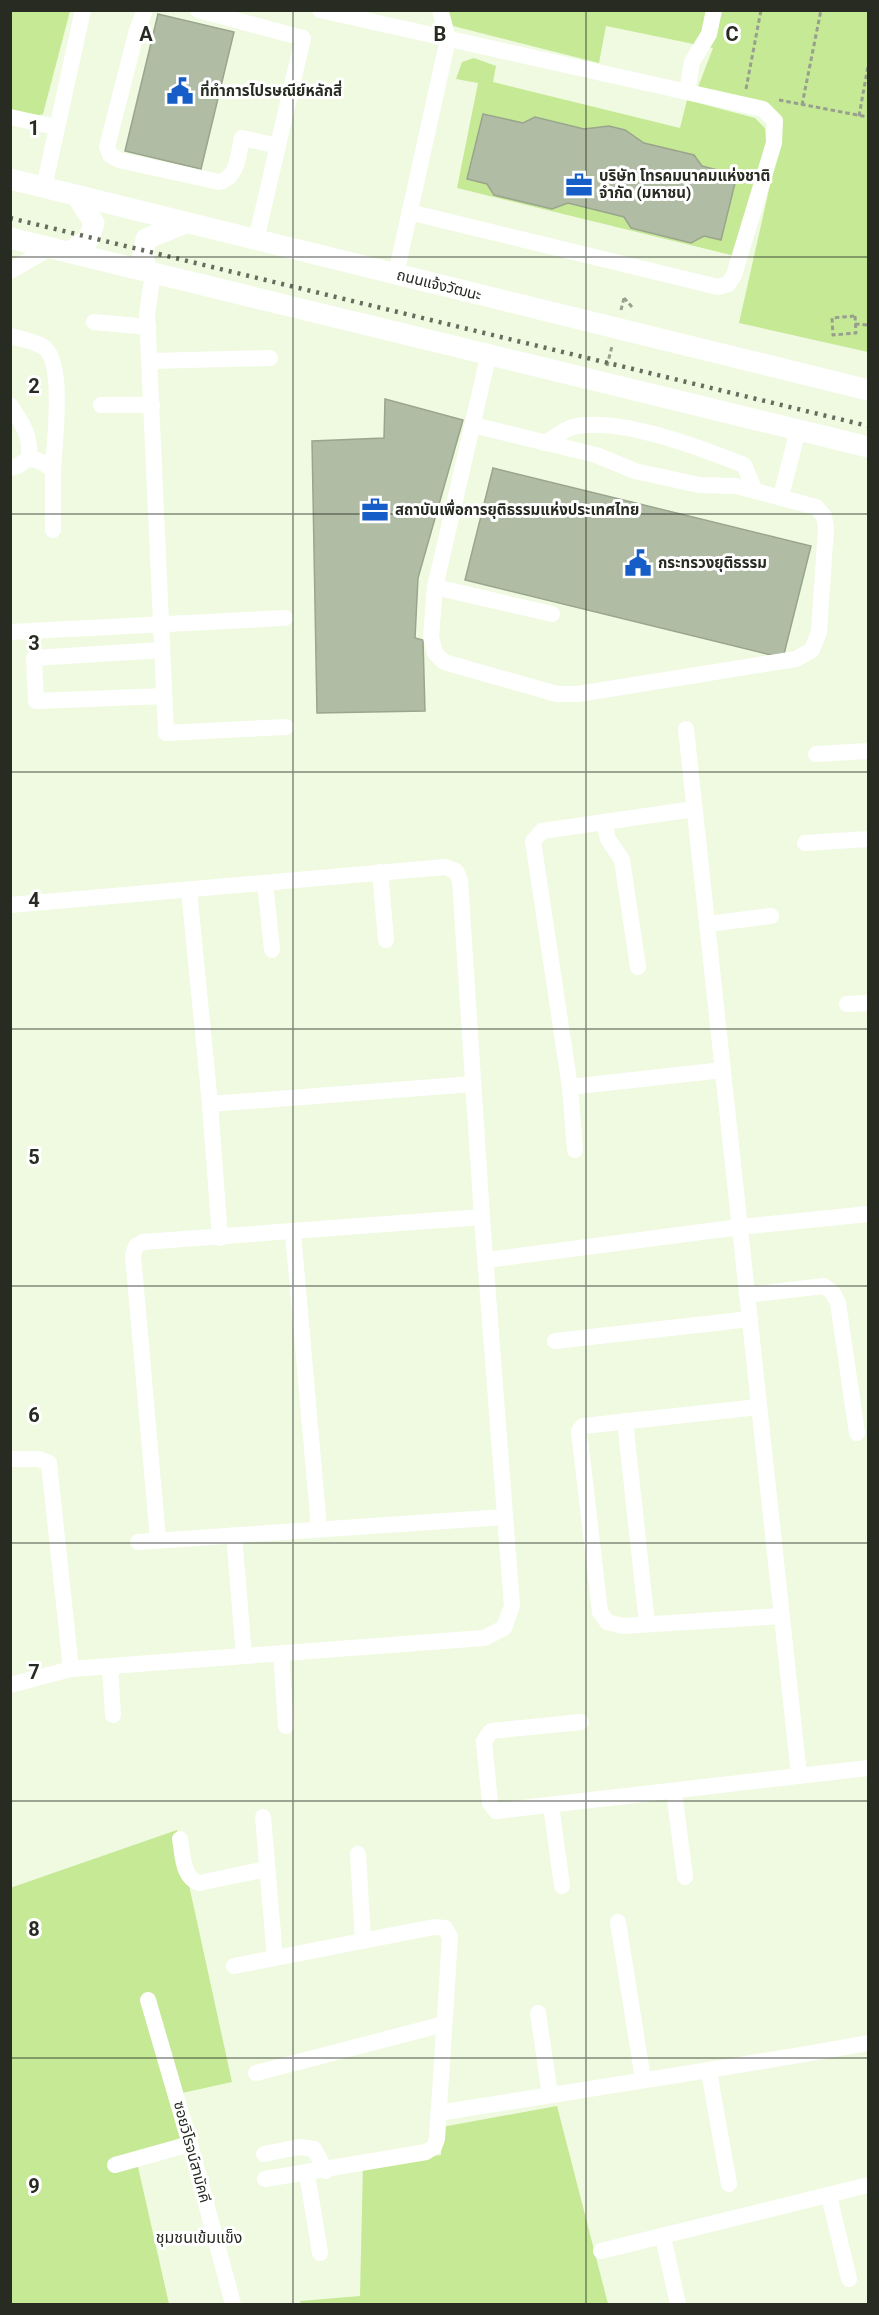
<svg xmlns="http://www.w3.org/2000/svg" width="879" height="2315" font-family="Roboto,'Noto Sans Thai',sans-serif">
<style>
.green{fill:#c6e996}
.building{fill:#b1bca4;stroke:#9aa58d;stroke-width:1.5}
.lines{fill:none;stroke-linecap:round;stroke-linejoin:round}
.path{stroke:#979f8d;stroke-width:3;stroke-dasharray:4.5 3;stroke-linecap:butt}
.minor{stroke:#fff;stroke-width:16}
.major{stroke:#fff;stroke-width:21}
.rail{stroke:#666c5e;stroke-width:4.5;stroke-dasharray:3 6;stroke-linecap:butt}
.grid{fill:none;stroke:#272b22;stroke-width:1.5;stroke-opacity:0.55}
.labels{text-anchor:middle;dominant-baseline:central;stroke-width:6;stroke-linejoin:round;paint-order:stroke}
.poi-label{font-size:15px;font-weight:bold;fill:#272b22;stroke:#fff;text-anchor:start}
.street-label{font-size:15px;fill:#272b22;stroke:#fff}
.neighbourhood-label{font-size:16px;fill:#272b22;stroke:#fff}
.grid-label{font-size:20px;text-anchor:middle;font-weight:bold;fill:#272b22;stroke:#fff;stroke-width:6;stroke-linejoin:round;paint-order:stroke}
</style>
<rect width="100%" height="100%" fill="#effae1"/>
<!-- green -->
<g class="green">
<polygon points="11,11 70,11 43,114 35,117 11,112"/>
<polygon points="449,11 868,11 868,352 739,323 781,136 782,121 698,87 713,48 606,26 599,63 453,26"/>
<polygon points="474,58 496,66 493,82 680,128 687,100 755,118 765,128 766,142 735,256 457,188 478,83 456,79 462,62"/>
<polygon points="177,1830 232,2082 173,2095 186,2145 136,2158 169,2304 11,2304 10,1888"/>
<polygon points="557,2106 608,2304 301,2304 300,2301 360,2296 363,2164 441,2155 442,2127"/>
</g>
<!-- building -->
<g class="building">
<polygon points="158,14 234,32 201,169 125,151"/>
<polygon points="483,114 523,123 535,117 584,129 609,126 625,130 644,143 694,155 702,166 737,175 721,240 704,236 691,243 631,228 624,217 568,203 552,209 494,195 487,184 467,179"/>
<polygon points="385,399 463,420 418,578 415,638 423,640 425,711 317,713 312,441 384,438"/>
<polygon points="493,468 811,546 783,658 465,580"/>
</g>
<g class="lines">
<!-- path -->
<g class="path">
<polyline points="746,89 761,10"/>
<polyline points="779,100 868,117"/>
<polyline points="802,105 821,10"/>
<polyline points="859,116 868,66"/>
<polyline points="624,298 632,307"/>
<polyline points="621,310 624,298"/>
<polygon points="855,316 856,333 833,335 832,318"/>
<polyline points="855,324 868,325"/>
<polyline points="607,366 612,346"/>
</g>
<!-- minor -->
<g class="minor">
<path d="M145,10L137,30L107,147L110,155L119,160L219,182C238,178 238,155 242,138L278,146"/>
<polyline points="198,10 303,38 256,240"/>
<polyline points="320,10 763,109 775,121 774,143 734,275 728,284 718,287 409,212"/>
<polyline points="687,92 692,62 709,34 714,10"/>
<polyline points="10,117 56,127"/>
<polyline points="44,187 83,10"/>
<polyline points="10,271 52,247"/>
<polyline points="153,273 147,314 166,733 286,727"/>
<polyline points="396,274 448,39 440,10"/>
<polyline points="94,322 148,327"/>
<path d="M10,336C20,339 33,341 42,346C66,359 54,444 53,470"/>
<polyline points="150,361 270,358"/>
<path d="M10,405C22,423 31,435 29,458L18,466L10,468"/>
<polyline points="101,405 152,405"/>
<polyline points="473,425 596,455 635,471 699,485 736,486 816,507 824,516 826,528 819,632 812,650 796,659 578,694 557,694 444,662 435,653 431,637 435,587 489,353"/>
<path d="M545,443C554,438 564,429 573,427C618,416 701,448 744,465L755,491"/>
<polyline points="29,458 42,462 53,470 53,530"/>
<polyline points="781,496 798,430"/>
<polyline points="435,587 552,614"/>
<polyline points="10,632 285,618"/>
<polyline points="162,650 34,658 36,701 164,696"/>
<polyline points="686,729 799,1775"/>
<polyline points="816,754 868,751"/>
<polyline points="604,822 608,839 622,860 638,967"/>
<polyline points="805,843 868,839"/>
<polyline points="380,872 386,940"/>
<polyline points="265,883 272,950"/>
<polyline points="189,890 210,1104 220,1238"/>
<polyline points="10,905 445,867 456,871 460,881 482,1217 512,1606 504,1628 484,1638 71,1669 49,1463 39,1459 10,1459"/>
<polyline points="707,924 771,916"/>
<polyline points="847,1004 868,1003"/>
<polyline points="570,1087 723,1070"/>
<polyline points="210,1104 473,1084"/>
<polyline points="575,1150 570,1087 533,841 542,831 694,809"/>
<polyline points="293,1233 319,1528"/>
<polyline points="487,1260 740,1227 868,1214"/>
<polyline points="747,1295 824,1286 833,1293 838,1303 857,1433"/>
<polyline points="555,1341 750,1319"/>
<polyline points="759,1407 583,1426 579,1431 600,1612 607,1622 623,1626 782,1616"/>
<polyline points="625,1421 647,1624"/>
<polyline points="234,1535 244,1656"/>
<polyline points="158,1540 133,1255 136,1246 143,1242 482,1217"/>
<polyline points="138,1542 504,1517"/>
<polyline points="281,1654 286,1726"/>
<polyline points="110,1667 113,1715"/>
<polyline points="10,1685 71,1669"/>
<polyline points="581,1722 491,1731 484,1741 490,1803 496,1811 868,1768"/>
<polyline points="674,1792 685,1877"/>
<polyline points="551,1805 562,1886"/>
<polyline points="263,1817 275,1958"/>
<path d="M180,1839C183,1855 182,1877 199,1883L266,1869"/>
<polyline points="358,1854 363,1941"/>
<polyline points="618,1922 643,2079"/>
<polyline points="234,1966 434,1927 445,1928 450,1937 437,2139 434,2147 426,2152 265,2179"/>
<polyline points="148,2000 190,2144 233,2304"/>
<polyline points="538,2013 550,2095"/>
<polyline points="709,2072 729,2184"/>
<polyline points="256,2073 444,2024"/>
<path d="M438,2113C581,2090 725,2069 868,2043"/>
<polyline points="264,2154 299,2147 314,2149 326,2171"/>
<polyline points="115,2165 190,2144"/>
<polyline points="307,2174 320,2253"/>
<polyline points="829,2196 849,2279"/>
<polyline points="663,2237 678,2304"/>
<polyline points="601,2251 868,2185"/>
</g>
<!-- major -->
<g class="major">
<polyline points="10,179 868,390"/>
<polyline points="10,238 868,447"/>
<polyline points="70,252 89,239 94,223 77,196"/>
<polyline points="147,271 143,255 146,239 185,223"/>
</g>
<!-- rail -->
<polyline class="rail" points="10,218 868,426"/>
</g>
<!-- grid -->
<path class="grid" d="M293,10V2304M586,10V2304M10,257H868M10,514H868M10,772H868M10,1029H868M10,1286H868M10,1543H868M10,1801H868M10,2058H868"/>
<!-- icons -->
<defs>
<symbol id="civic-bare" viewBox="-9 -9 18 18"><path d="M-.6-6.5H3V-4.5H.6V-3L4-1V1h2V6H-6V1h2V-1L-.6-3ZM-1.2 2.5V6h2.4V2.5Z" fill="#165dc8" stroke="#fff" stroke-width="2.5" paint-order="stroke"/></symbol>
<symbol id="office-bare" viewBox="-9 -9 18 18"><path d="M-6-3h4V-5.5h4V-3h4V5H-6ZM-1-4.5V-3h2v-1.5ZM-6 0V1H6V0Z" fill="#165dc8" stroke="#fff" stroke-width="2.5" paint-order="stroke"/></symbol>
</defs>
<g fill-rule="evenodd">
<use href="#civic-bare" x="161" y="72" width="38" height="38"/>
<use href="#office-bare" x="560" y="166" width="38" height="38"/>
<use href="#office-bare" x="356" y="491" width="38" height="38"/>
<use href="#civic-bare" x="619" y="544" width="38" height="38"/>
</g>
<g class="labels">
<!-- poi labels -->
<g class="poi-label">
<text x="200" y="91">ที่ทำการไปรษณีย์หลักสี่</text>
<text x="599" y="176">บริษัท โทรคมนาคมแห่งชาติ<tspan x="599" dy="17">จำกัด (มหาชน)</tspan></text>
<text x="395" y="510">สถาบันเพื่อการยุติธรรมแห่งประเทศไทย</text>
<text x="658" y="563">กระทรวงยุติธรรม</text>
</g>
<!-- street labels -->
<g class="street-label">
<text transform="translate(439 285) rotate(14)">ถนนแจ้งวัฒนะ</text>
<text transform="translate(192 2152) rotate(75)">ซอยวิโรจน์สามัคคี</text>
</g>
<!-- neighbourhood labels -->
<g class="neighbourhood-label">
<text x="199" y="2237">ชุมชนเข้มแข็ง</text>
</g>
</g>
<g class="grid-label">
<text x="146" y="41">A</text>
<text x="440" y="41">B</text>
<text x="732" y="41">C</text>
<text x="34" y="135">1</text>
<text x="34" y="393">2</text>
<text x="34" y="650">3</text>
<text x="34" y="907">4</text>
<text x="34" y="1164">5</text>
<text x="34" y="1422">6</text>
<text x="34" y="1679">7</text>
<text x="34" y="1936">8</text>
<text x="34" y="2193">9</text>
</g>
<!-- border -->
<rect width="879" height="2315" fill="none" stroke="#272b22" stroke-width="24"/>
</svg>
